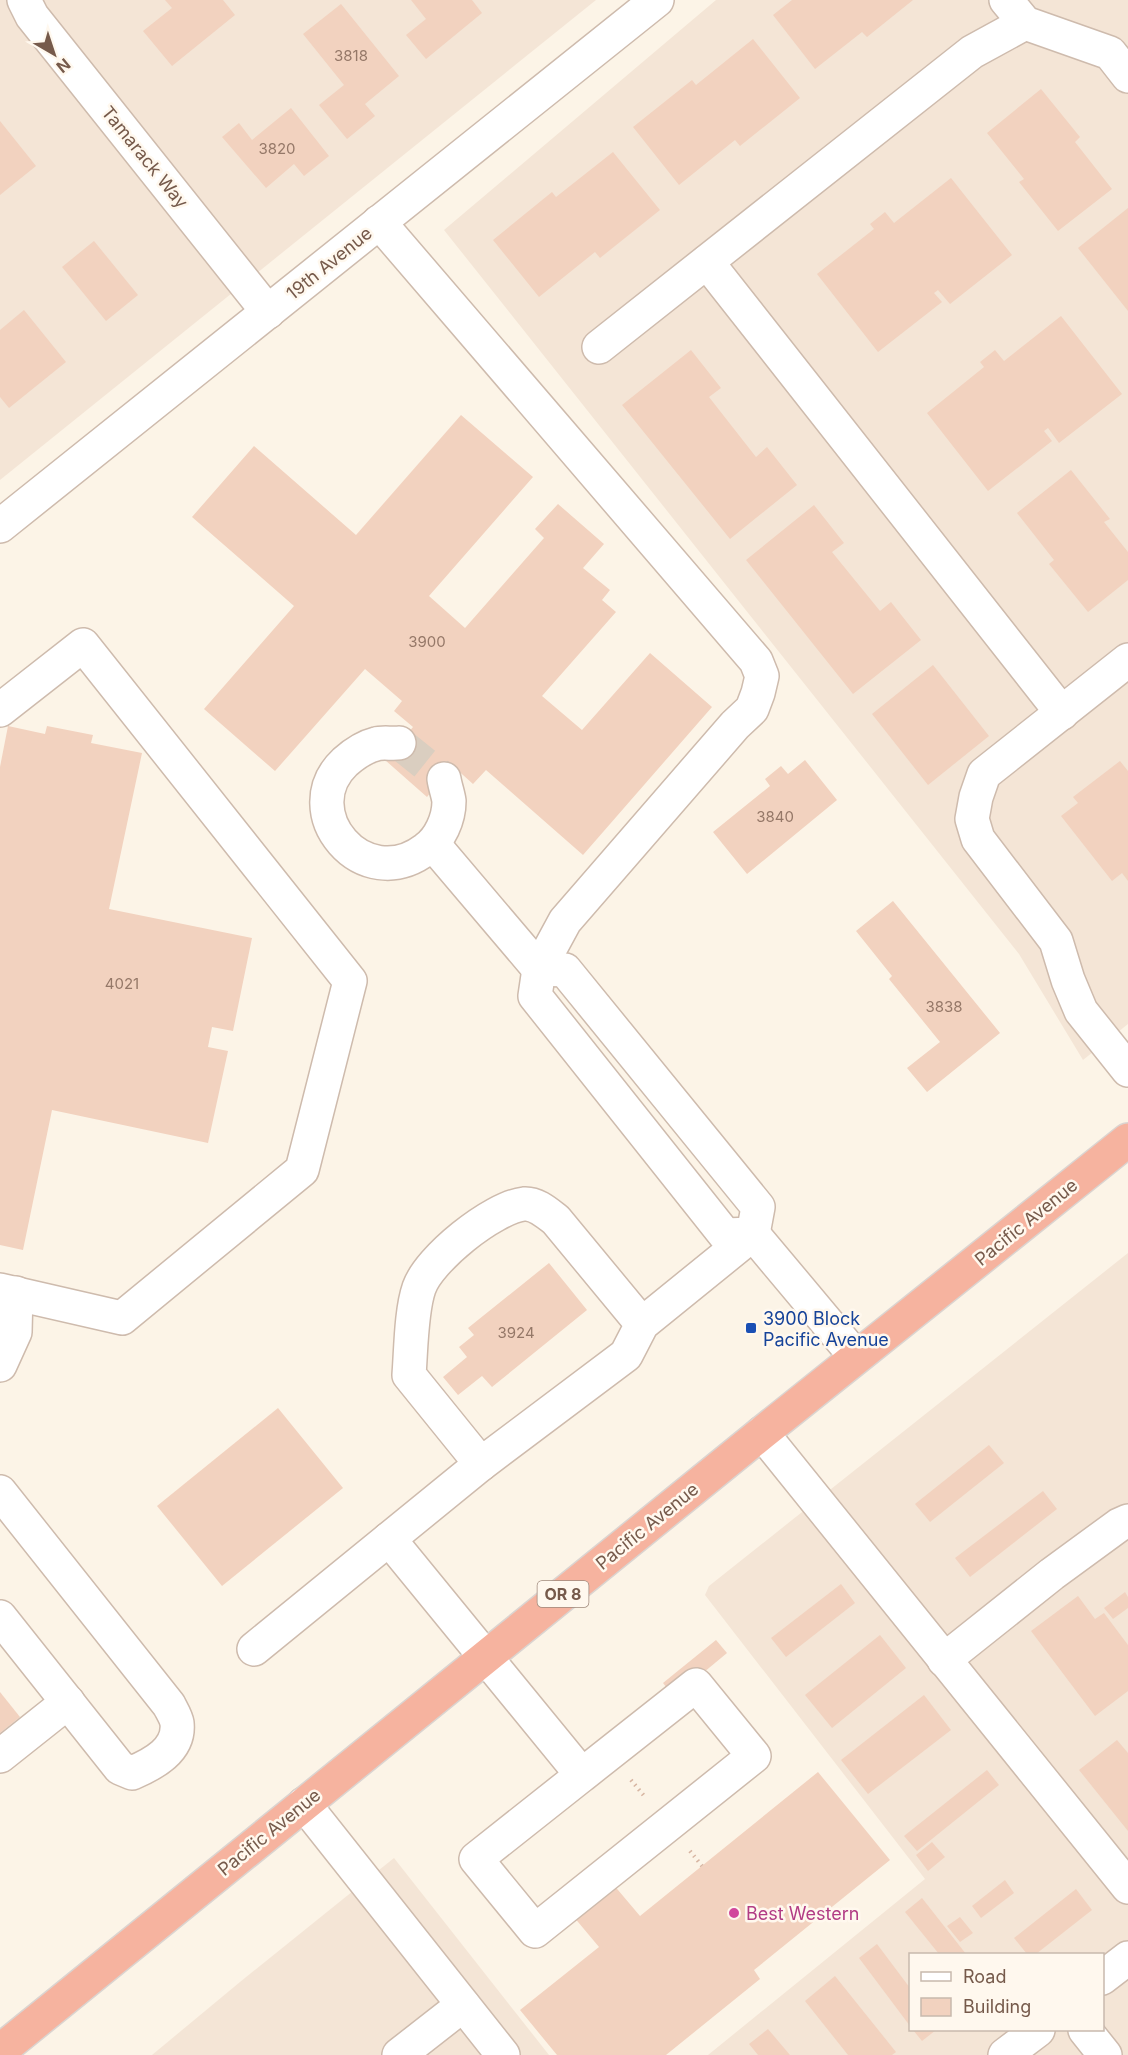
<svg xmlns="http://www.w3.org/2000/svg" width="1128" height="2055" font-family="Inter,sans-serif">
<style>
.residential{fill:#f4e5d6;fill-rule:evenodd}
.building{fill:#f2d2bf}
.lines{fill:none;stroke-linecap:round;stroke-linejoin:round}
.minor-tunnel{stroke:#dacec0;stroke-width:33;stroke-dasharray:33 16;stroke-linecap:butt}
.minor-casing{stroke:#cebbad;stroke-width:36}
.highway-casing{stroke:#dbd4d0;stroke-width:36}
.path{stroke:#d7b5a2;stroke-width:4;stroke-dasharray:1.5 4.5;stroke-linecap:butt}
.minor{stroke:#fff;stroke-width:33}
.highway{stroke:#f6b39f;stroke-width:33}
.transit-dot{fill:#1a4fb4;stroke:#fff8ee;stroke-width:2}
.hotel-dot{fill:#d1479c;stroke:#fff8ee;stroke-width:2}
.labels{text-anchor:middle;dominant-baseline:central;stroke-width:5;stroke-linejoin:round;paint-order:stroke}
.number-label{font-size:15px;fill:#957868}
.shield{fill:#fff8ee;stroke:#9f897c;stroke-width:1.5}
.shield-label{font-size:16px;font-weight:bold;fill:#765a4b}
.street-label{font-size:18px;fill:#765a4b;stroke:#fff8ee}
.transit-label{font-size:18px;fill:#164399;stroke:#fff8ee;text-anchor:start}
.hotel-label{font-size:18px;fill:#b23c85;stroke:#fff8ee;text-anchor:start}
</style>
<rect width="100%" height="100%" fill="#fcf4e7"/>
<!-- residential -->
<g class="residential">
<polygon points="0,0 596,0 0,480"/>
<polygon points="716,0 1128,0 1128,1024 1083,1060 1019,954 444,230"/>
<path d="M1128,1253V2055H708L925,1879L705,1595L709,1586ZM910,1954H1102V2030H910Z"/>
<polygon points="394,1858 549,2055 152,2055 240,1982"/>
</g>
<!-- building -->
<g class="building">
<polygon points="165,0 223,0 235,15 172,66 143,31 172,8"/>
<polygon points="411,0 472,0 482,13 426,59 406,35 426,19"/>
<polygon points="792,0 913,0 867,37 862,32 815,69 773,15"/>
<polygon points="341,4 399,76 365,104 375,116 347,139 319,105 344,85 303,34"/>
<polygon points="753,39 800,98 740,146 735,140 679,185 633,127 692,80 696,85"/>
<polygon points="1041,89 1080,137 1075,142 1112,189 1058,231 1019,182 1024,179 987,133"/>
<polygon points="291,108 329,156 304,176 294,164 266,188 222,137 239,123 252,140"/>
<polygon points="0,121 36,166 0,195"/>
<polygon points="613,152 660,210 600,258 595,252 539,297 493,240 552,192 556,197"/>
<polygon points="951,178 1012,255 950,304 938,290 934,293 942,302 878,352 817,274 874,229 870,224 885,212 894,223"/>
<polygon points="1128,208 1128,311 1078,248"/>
<polygon points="94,241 138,295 106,321 62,267"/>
<polygon points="24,310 66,362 9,408 0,397 0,330"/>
<polygon points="1061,316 1122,394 1059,443 1048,428 1044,431 1052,441 988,491 927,413 984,367 980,362 995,350 1004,361"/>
<polygon points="691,350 721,388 709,397 756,457 767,447 797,485 730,539 622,405"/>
<polygon points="461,415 533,477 429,596 465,628 544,538 535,529 558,504 604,544 583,568 610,590 602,600 616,612 542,696 582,730 650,653 712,707 583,855 486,770 473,784 453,766 427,797 385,760 413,727 394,711 402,701 365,669 275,771 204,709 294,606 192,517 254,446 356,535"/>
<polygon points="1071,470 1110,519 1104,522 1128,552 1128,580 1088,612 1049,564 1054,560 1017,513"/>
<polygon points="814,505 844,543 832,552 880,611 891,602 921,640 853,694 746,560"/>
<polygon points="933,665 989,736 928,785 872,714"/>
<polygon points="8,726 45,734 47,726 93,735 91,743 142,753 109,909 252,938 233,1031 212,1027 208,1047 228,1051 208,1143 52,1110 23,1250 0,1245 0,767"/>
<polygon points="805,760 837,800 747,874 713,832 770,786 765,779 781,766 788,774"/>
<polygon points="1120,761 1128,771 1128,881 1122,873 1112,881 1061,816 1078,803 1073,797"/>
<polygon points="893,901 1000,1033 927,1092 907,1068 940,1042 889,979 892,976 856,931"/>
<polygon points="549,1263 587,1310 492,1387 482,1376 458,1395 443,1377 467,1357 459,1347 474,1335 468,1328"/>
<polygon points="278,1408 343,1488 222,1586 157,1506"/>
<polygon points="989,1445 1004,1463 930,1522 915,1504"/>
<polygon points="1043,1491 1057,1509 970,1577 955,1558"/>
<polygon points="841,1584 855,1603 786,1657 771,1638"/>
<polygon points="1125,1592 1128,1597 1128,1608 1113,1619 1104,1608"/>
<polygon points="1078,1596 1095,1619 1104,1613 1128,1645 1128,1691 1095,1716 1031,1631"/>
<polygon points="880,1635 906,1668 832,1728 805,1695"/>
<polygon points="716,1640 727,1653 674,1697 663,1683"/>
<polygon points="0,1692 20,1717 0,1733"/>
<polygon points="924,1695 951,1730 868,1794 841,1760"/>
<polygon points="1117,1740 1128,1753 1128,1831 1079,1770"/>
<polygon points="987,1770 999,1785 917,1851 904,1836"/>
<polygon points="818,1772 890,1860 754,1970 760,1979 666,2055 557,2055 520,2010 599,1947 568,1910 607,1877 640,1916"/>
<polygon points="932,1842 945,1857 928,1871 916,1855"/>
<polygon points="1005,1880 1014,1893 981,1918 972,1906"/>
<polygon points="1076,1889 1092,1910 1036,1954 1027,1954 1014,1938"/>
<polygon points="922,1898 966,1954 939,1954 905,1912"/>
<polygon points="960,1917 973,1933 960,1942 947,1926"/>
<polygon points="877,1944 910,1988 910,2026 859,1958"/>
<polygon points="835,1976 896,2052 892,2055 848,2055 805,2001"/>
<polygon points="768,2029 790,2055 758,2055 749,2044"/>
<polygon points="913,2030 936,2030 922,2041"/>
</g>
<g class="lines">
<!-- minor-tunnel -->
<polyline class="minor-tunnel" points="399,743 444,779"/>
<defs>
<g id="minor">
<polyline points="24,0 32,16 268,312"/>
<polyline points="1006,0 1025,23 1110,53 1128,76"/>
<polyline points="379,222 756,661 762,676 758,693 752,709 735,725 565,921 539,969 535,996 725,1235 753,1234"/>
<polyline points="707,262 1062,713"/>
<polyline points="599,347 972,52 1025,23"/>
<polyline points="0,526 657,0"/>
<polyline points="1128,660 984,774 976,797 972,819 978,839 1056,941 1068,980 1081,1011 1128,1070"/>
<polyline points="0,710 83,645 350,981 302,1170 122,1318 0,1290"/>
<path d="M399,743C392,744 383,742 376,744C364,747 354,754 345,762C293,811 363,897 426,849C440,839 449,819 449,801C448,794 445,786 444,779"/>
<path d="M433,844L539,969L565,970L758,1207L753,1234L642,1324L626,1355L481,1464L409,1375C411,1350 411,1311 419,1288C429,1259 492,1208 524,1204C536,1203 547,1213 556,1220L642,1324"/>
<polyline points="753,1234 856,1357"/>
<polyline points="0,1365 15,1332 16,1293"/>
<polyline points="762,1433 1128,1887"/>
<path d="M0,1492L169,1705C172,1711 176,1717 177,1723C180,1750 153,1764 132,1773L120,1768L0,1617"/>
<polyline points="389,1539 582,1775 476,1859 535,1931 754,1756 696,1685 582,1775"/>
<polyline points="254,1649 481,1464"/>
<polyline points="944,1660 1052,1574 1119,1525 1128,1521"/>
<polyline points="0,1756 68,1702"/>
<polyline points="304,1804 503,2055"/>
<polyline points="1102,1978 1128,1958"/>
<polyline points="1085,2030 1105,2055"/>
<polyline points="399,2055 463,2005"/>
<polyline points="1005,2055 1038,2030"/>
</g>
<polyline id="highway" points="0,2051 762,1433 1128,1140"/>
</defs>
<!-- minor casing -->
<use href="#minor" class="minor-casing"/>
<!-- highway casing -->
<use href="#highway" class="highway-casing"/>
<!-- path -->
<g class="path">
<polyline points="631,1780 645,1797"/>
<polyline points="690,1851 702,1866"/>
</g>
<!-- minor -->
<use href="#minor" class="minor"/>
<!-- highway -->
<use href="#highway" class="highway"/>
</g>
<!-- markers -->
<rect class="transit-dot" x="745" y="1322" width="12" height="12" rx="3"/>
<circle class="hotel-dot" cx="734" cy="1913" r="6"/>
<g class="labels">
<!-- number labels -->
<g class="number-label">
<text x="351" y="55">3818</text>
<text x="277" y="148">3820</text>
<text x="427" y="641">3900</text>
<text x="775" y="816">3840</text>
<text x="122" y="983">4021</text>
<text x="944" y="1006">3838</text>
<text x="516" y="1332">3924</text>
</g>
<!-- shield labels -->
<rect class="shield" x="537.5" y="1581" width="51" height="26" rx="4.5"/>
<g class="shield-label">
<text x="563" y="1594">OR 8</text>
</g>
<!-- street labels -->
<g class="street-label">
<text transform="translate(145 157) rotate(51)">Tamarack Way</text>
<text transform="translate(329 263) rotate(-39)">19th Avenue</text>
<text transform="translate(1026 1222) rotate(-39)">Pacific Avenue</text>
<text transform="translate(647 1526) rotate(-39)">Pacific Avenue</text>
<text transform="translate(269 1832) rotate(-39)">Pacific Avenue</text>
</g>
<!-- transit labels -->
<g class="transit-label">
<text x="763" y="1318">3900 Block<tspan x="763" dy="21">Pacific Avenue</tspan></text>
</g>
<!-- hotel labels -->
<g class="hotel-label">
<text x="746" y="1913">Best Western</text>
</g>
</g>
<!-- legend -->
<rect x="909" y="1953" width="195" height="78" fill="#fff8ee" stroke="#c8b9ad" stroke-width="1.5"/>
<rect x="921" y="1972" width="30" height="9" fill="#ffffff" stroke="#c8b9ad" stroke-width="1.5"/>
<text x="963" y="1983" font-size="18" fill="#765a4b">Road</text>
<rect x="921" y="1998" width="30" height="18" fill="#f2d2bf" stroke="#c8b9ad" stroke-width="1.5"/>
<text x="963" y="2013" font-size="18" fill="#765a4b">Building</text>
<!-- north arrow -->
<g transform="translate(54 54) rotate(141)" stroke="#fff8ee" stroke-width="4.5" paint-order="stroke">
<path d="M0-4.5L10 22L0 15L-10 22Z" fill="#765a4b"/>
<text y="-9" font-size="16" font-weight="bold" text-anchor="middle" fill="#765a4b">N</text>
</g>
</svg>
